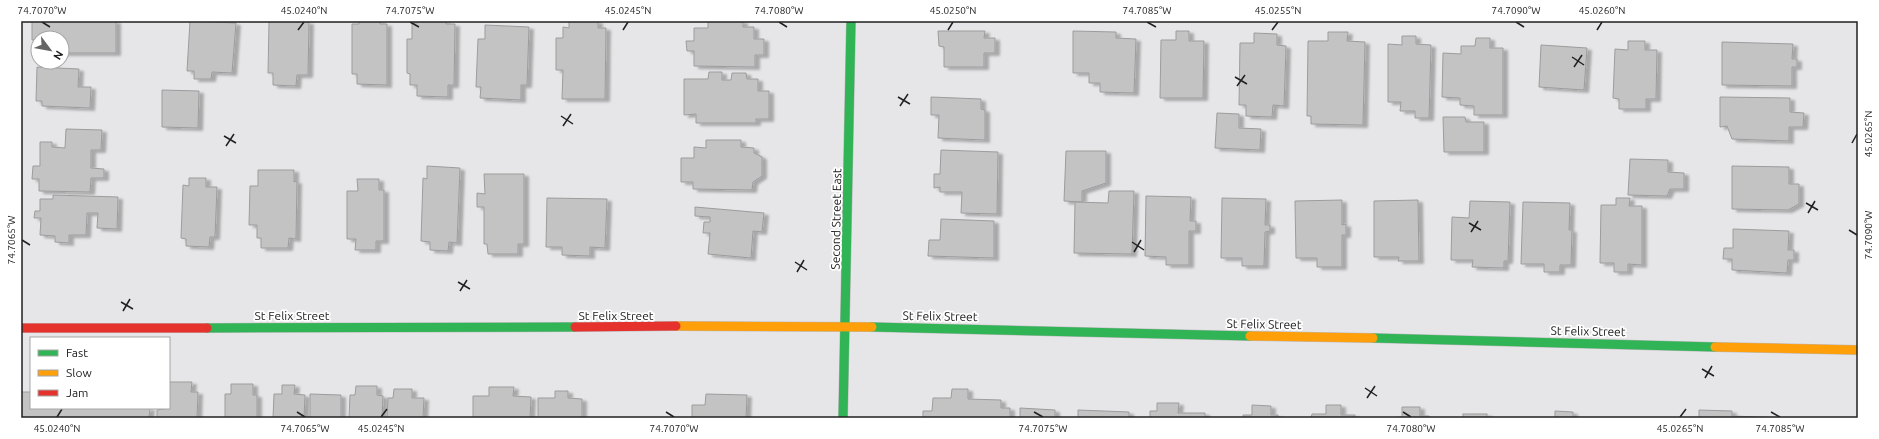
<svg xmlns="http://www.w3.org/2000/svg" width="1879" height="439" font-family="Ubuntu,sans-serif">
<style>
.building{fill:#c4c3c3;stroke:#9d9c9d;filter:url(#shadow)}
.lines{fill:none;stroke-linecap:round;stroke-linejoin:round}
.fast-casing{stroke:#bab9bb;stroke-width:10}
.slow-casing{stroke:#bab9bb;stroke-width:10}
.jam-casing{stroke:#bab9bb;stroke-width:10}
.fast{stroke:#30b455;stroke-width:9}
.slow{stroke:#ff9f0a;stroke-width:9}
.jam{stroke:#e5322d;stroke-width:9}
.ticks{fill:none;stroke:#212021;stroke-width:1.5}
.labels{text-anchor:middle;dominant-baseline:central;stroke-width:3.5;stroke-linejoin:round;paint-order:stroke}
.street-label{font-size:12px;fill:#212021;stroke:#fff}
.neatline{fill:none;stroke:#212021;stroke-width:1.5}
.ticks-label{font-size:10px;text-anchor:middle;fill:#212021}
</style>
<defs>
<filter id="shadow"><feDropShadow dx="4.5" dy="2.5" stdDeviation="1" flood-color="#0004"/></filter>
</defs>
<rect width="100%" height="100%" fill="#e6e5e7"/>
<!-- building -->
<g class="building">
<polygon points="32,21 116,21 116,53 62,53 62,38 32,40"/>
<polygon points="190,21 236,23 232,73 212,72 211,79 194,79 194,71 187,71"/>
<polygon points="275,21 309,22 308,75 297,75 296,86 273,85 273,73 268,73 269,22"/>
<polygon points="359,21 380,21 380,24 387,24 387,85 357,84 357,74 352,74 352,24 359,24"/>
<polygon points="418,21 446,21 446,24 455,24 454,85 448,85 448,97 417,96 417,85 410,85 410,74 407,73 407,39 412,39 412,23 418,23"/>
<polygon points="569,21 598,21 598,28 606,28 605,99 562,99 563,70 556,70 556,38 563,38 563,27 569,28"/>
<polygon points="708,21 743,21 743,27 754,27 754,39 764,39 764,55 755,55 755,67 694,66 694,51 687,51 686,41 694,41 694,28 708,28"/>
<polygon points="485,25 529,27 527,85 521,85 521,100 480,98 481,87 476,87 478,39 485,39"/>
<polygon points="938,31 985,31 984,38 995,38 995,53 984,53 984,67 944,67 944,47 939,46"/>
<polygon points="1073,31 1116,32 1116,38 1136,39 1134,93 1100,92 1100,83 1089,83 1089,73 1073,73"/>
<polygon points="1176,31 1189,31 1189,41 1204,41 1203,98 1160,98 1161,40 1176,40"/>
<polygon points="1328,32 1348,32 1347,41 1365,42 1363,125 1311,124 1311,116 1307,116 1308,41 1328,41"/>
<polygon points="1254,33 1277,34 1277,45 1286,46 1284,106 1273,105 1272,117 1246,116 1246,105 1239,105 1240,43 1254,43"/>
<polygon points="1402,36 1416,36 1416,44 1431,45 1429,118 1415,118 1415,111 1400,111 1401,102 1388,102 1388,44 1402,45"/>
<polygon points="1476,38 1490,38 1490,48 1503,48 1503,115 1474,115 1474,106 1460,105 1460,98 1442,97 1443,53 1461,54 1461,46 1475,46"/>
<polygon points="1628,41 1645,41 1645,50 1657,50 1656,99 1646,99 1646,109 1619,109 1619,99 1613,98 1615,49 1628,50"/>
<polygon points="1722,42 1793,44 1792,59 1797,59 1797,67 1792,67 1792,86 1722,85"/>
<polygon points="1541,45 1587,48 1584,90 1539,87"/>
<polygon points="37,67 79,69 78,87 91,87 90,108 42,106 42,101 36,101"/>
<polygon points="709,72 722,72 722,80 731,80 732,73 746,73 747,79 758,79 758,91 769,91 769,119 756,119 756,123 696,123 696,114 684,115 684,79 708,79"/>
<polygon points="162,90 199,91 198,128 162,127"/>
<polygon points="931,97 981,99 981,109 985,110 985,140 938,138 939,115 931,115"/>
<polygon points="1720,97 1790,98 1790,112 1804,113 1803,127 1789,127 1789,141 1732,139 1727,126 1720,127"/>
<polygon points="1217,113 1239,114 1239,128 1261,129 1260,150 1215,148"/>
<polygon points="1443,117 1465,117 1466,122 1484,122 1484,152 1444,152"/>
<polygon points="66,129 102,130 101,150 91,150 91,168 104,169 104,178 91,178 90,192 39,191 39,179 32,179 33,166 40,166 40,142 52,142 52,147 65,148"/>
<polygon points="706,140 741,140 741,147 754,148 754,153 762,157 762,176 753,182 752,190 693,189 693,182 681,182 681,158 694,158 694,147 706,148"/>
<polygon points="941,150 998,152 997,214 961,213 962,192 940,192 940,187 934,188 934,174 940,174"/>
<polygon points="1066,151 1106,151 1106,183 1082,191 1082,202 1064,201"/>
<polygon points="1630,159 1668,160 1668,172 1684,173 1684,189 1670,189 1667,196 1628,195"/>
<polygon points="427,166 460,168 457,243 449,242 448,251 430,250 430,242 421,241 423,178 427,179"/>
<polygon points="1732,166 1789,167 1789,184 1799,184 1799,204 1788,210 1732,209"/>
<polygon points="258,170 294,170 294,182 297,181 296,239 289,238 288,248 261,248 261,238 257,238 257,225 249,225 250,186 258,186"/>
<polygon points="484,174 524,174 524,244 518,244 518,254 488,254 487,244 484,244 484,207 477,207 477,193 485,194"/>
<polygon points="189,178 206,178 206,187 217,187 215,237 210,237 209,247 186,246 186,239 181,238 183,185 189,186"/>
<polygon points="357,179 379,179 379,190 384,190 384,241 376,241 376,250 355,250 356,239 347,239 347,191 358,191"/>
<polygon points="1109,191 1134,191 1132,254 1074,253 1075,202 1108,203"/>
<polygon points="53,195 118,197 117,229 97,228 98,213 87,213 86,235 69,235 69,243 55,242 55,236 40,235 41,218 34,218 35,211 40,211 40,199 53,199"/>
<polygon points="1146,196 1191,197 1190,221 1196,221 1196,231 1189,231 1189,265 1166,265 1166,257 1145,256"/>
<polygon points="547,198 607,199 605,248 590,247 590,256 562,255 562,247 546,247"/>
<polygon points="1222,198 1266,199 1265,225 1270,225 1270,231 1265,232 1264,266 1242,266 1242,258 1221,258"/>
<polygon points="1616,198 1630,198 1629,206 1642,206 1642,265 1628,264 1628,272 1614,272 1614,263 1600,263 1601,205 1616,205"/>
<polygon points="1342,200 1342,225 1346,224 1346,235 1342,235 1342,267 1317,267 1317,258 1296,258 1295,201"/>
<polygon points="1418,200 1419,261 1398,261 1399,257 1374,257 1374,201"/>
<polygon points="1470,201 1510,202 1508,261 1504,261 1504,268 1472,267 1473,260 1451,260 1452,217 1469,218"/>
<polygon points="1523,202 1570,203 1569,230 1572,230 1571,265 1560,265 1560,272 1544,272 1544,264 1521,264"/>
<polygon points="695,207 764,213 762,232 753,231 751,258 708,254 710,233 703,233 704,222 710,222 710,217 695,216"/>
<polygon points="941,219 994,221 994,258 928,256 929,240 940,240"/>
<polygon points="1733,229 1789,231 1788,250 1794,250 1794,260 1788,260 1787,273 1732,270 1732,259 1723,259 1724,248 1733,248"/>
<polygon points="169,382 192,382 191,392 198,392 197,418 157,418 157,410 169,408"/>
<polygon points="231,384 253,384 253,395 257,395 257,418 225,418 225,394 231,394"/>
<polygon points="282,385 295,385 294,394 305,395 304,418 273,418 274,394 282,394"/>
<polygon points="356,386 377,386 377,395 383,396 382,418 349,418 350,395 355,395"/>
<polygon points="489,387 514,387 513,396 531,397 530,418 473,418 473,396 489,396"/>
<polygon points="394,389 412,389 412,398 424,398 423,418 387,418 388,398 393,398"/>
<polygon points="952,389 968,389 968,399 1001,400 1001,408 1010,408 1010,418 923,418 923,411 932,411 933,398 951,398"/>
<polygon points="555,391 568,391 568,398 582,399 582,418 538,418 538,398 555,398"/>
<polygon points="21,392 31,392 31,408 150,408 149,418 21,418"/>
<polygon points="310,394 341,395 341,418 310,418"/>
<polygon points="706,394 747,395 746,418 692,418 692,405 705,405"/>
<polygon points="1157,403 1179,403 1178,413 1205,413 1205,418 1150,418 1150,411 1157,411"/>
<polygon points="1252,405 1271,406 1271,415 1278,415 1278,418 1243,418 1243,415 1252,415"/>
<polygon points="1326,405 1341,405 1341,415 1355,415 1355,418 1311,418 1312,414 1326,414"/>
<polygon points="1402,407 1420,407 1420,416 1429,416 1429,418 1389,418 1402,417"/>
<polygon points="1020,408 1055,410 1055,418 1020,418"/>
<polygon points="1078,410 1129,412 1129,418 1078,418"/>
<polygon points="1699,410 1732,411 1732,416 1785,418 1699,418"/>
<polygon points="1555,411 1573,412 1573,418 1555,418"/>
<rect x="1463" y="414" width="24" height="4"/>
</g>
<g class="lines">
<defs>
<g id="fast">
<polyline points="872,327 1250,336"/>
<polyline points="207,328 575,327"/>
<polyline points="1373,338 1715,347"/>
<polyline points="843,418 851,21"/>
</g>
<g id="slow">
<polyline points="676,326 872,327"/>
<polyline points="1250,336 1373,338"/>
<polyline points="1715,347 1858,350"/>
</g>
<g id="jam">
<polyline points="575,327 676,326"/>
<polyline points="21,328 207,328"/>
</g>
</defs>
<!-- fast casing -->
<use href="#fast" class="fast-casing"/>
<!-- slow casing -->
<use href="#slow" class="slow-casing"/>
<!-- jam casing -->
<use href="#jam" class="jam-casing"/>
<!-- fast -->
<use href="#fast" class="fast"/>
<!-- slow -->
<use href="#slow" class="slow"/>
<!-- jam -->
<use href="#jam" class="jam"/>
</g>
<!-- ticks -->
<path class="ticks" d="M42,22L50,27M410,22L419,27M779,22L787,27M1147,22L1156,27M1516,22L1524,27M298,30L304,22M623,30L628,22M948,30L953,22M1272,30L1278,22M1597,30L1602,22M1572,57L1584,65M1574,67L1582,55M1235,77L1247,84M1237,86L1245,75M898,97L910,104M900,106L908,94M561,116L573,124M563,126L571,114M224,136L236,143M1852,143L1857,134M226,146L234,134M1806,203L1818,210M1808,213L1815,201M1469,223L1481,230M1849,230L1857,235M1471,232L1478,221M22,240L30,245M1132,242L1144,250M1134,252L1141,240M795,262L807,270M797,272L804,260M458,282L470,289M460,291L467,280M121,302L133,309M123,311L130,299M1702,369L1714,376M1705,378L1712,366M1365,388L1377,396M1367,398L1375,386M297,412L305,417M666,412L674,417M1034,412L1043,417M1403,412L1411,417M1771,412L1780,417M57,417L62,409M381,417L387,409M1680,417L1686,409"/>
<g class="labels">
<!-- street labels -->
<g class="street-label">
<text transform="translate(836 219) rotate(-89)">Second Street East</text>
<text x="292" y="315">St Felix Street</text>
<text x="616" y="315">St Felix Street</text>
<text transform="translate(940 316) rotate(1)">St Felix Street</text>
<text transform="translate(1264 324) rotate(1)">St Felix Street</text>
<text transform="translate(1588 331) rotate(1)">St Felix Street</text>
</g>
</g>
<!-- border -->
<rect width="1879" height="439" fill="none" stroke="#ffffff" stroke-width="44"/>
<!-- legend -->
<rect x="30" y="337" width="140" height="72" fill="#ffffff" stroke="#a6a6a6"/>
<rect x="38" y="350" width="20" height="6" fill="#30b455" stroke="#a6a6a6"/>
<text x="66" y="357" font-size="12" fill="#212021">Fast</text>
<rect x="38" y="370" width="20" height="6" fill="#ff9f0a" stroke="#a6a6a6"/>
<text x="66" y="377" font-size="12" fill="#212021">Slow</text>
<rect x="38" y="390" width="20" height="6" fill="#e5322d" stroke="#a6a6a6"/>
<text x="66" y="397" font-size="12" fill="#212021">Jam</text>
<!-- north arrow -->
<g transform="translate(50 50) rotate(122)"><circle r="19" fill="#ffffff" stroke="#a6a6a6"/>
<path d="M0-3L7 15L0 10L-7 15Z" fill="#666566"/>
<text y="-6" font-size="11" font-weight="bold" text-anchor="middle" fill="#212021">N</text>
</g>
<rect x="22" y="22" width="1835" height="395" class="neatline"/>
<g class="ticks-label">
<text x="42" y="14">74.7070°W</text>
<text x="304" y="14">45.0240°N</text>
<text x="410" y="14">74.7075°W</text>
<text x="628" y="14">45.0245°N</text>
<text x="779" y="14">74.7080°W</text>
<text x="953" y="14">45.0250°N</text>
<text x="1147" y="14">74.7085°W</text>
<text x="1278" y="14">45.0255°N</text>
<text x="1516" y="14">74.7090°W</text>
<text x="1602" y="14">45.0260°N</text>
<text transform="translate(1868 134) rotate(-90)" y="4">45.0265°N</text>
<text transform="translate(1868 235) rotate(-90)" y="4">74.7090°W</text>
<text transform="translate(11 240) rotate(-90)" y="4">74.7065°W</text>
<text x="57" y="432">45.0240°N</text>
<text x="305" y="432">74.7065°W</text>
<text x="381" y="432">45.0245°N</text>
<text x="674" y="432">74.7070°W</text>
<text x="1043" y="432">74.7075°W</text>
<text x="1411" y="432">74.7080°W</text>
<text x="1680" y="432">45.0265°N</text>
<text x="1780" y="432">74.7085°W</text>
</g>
</svg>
